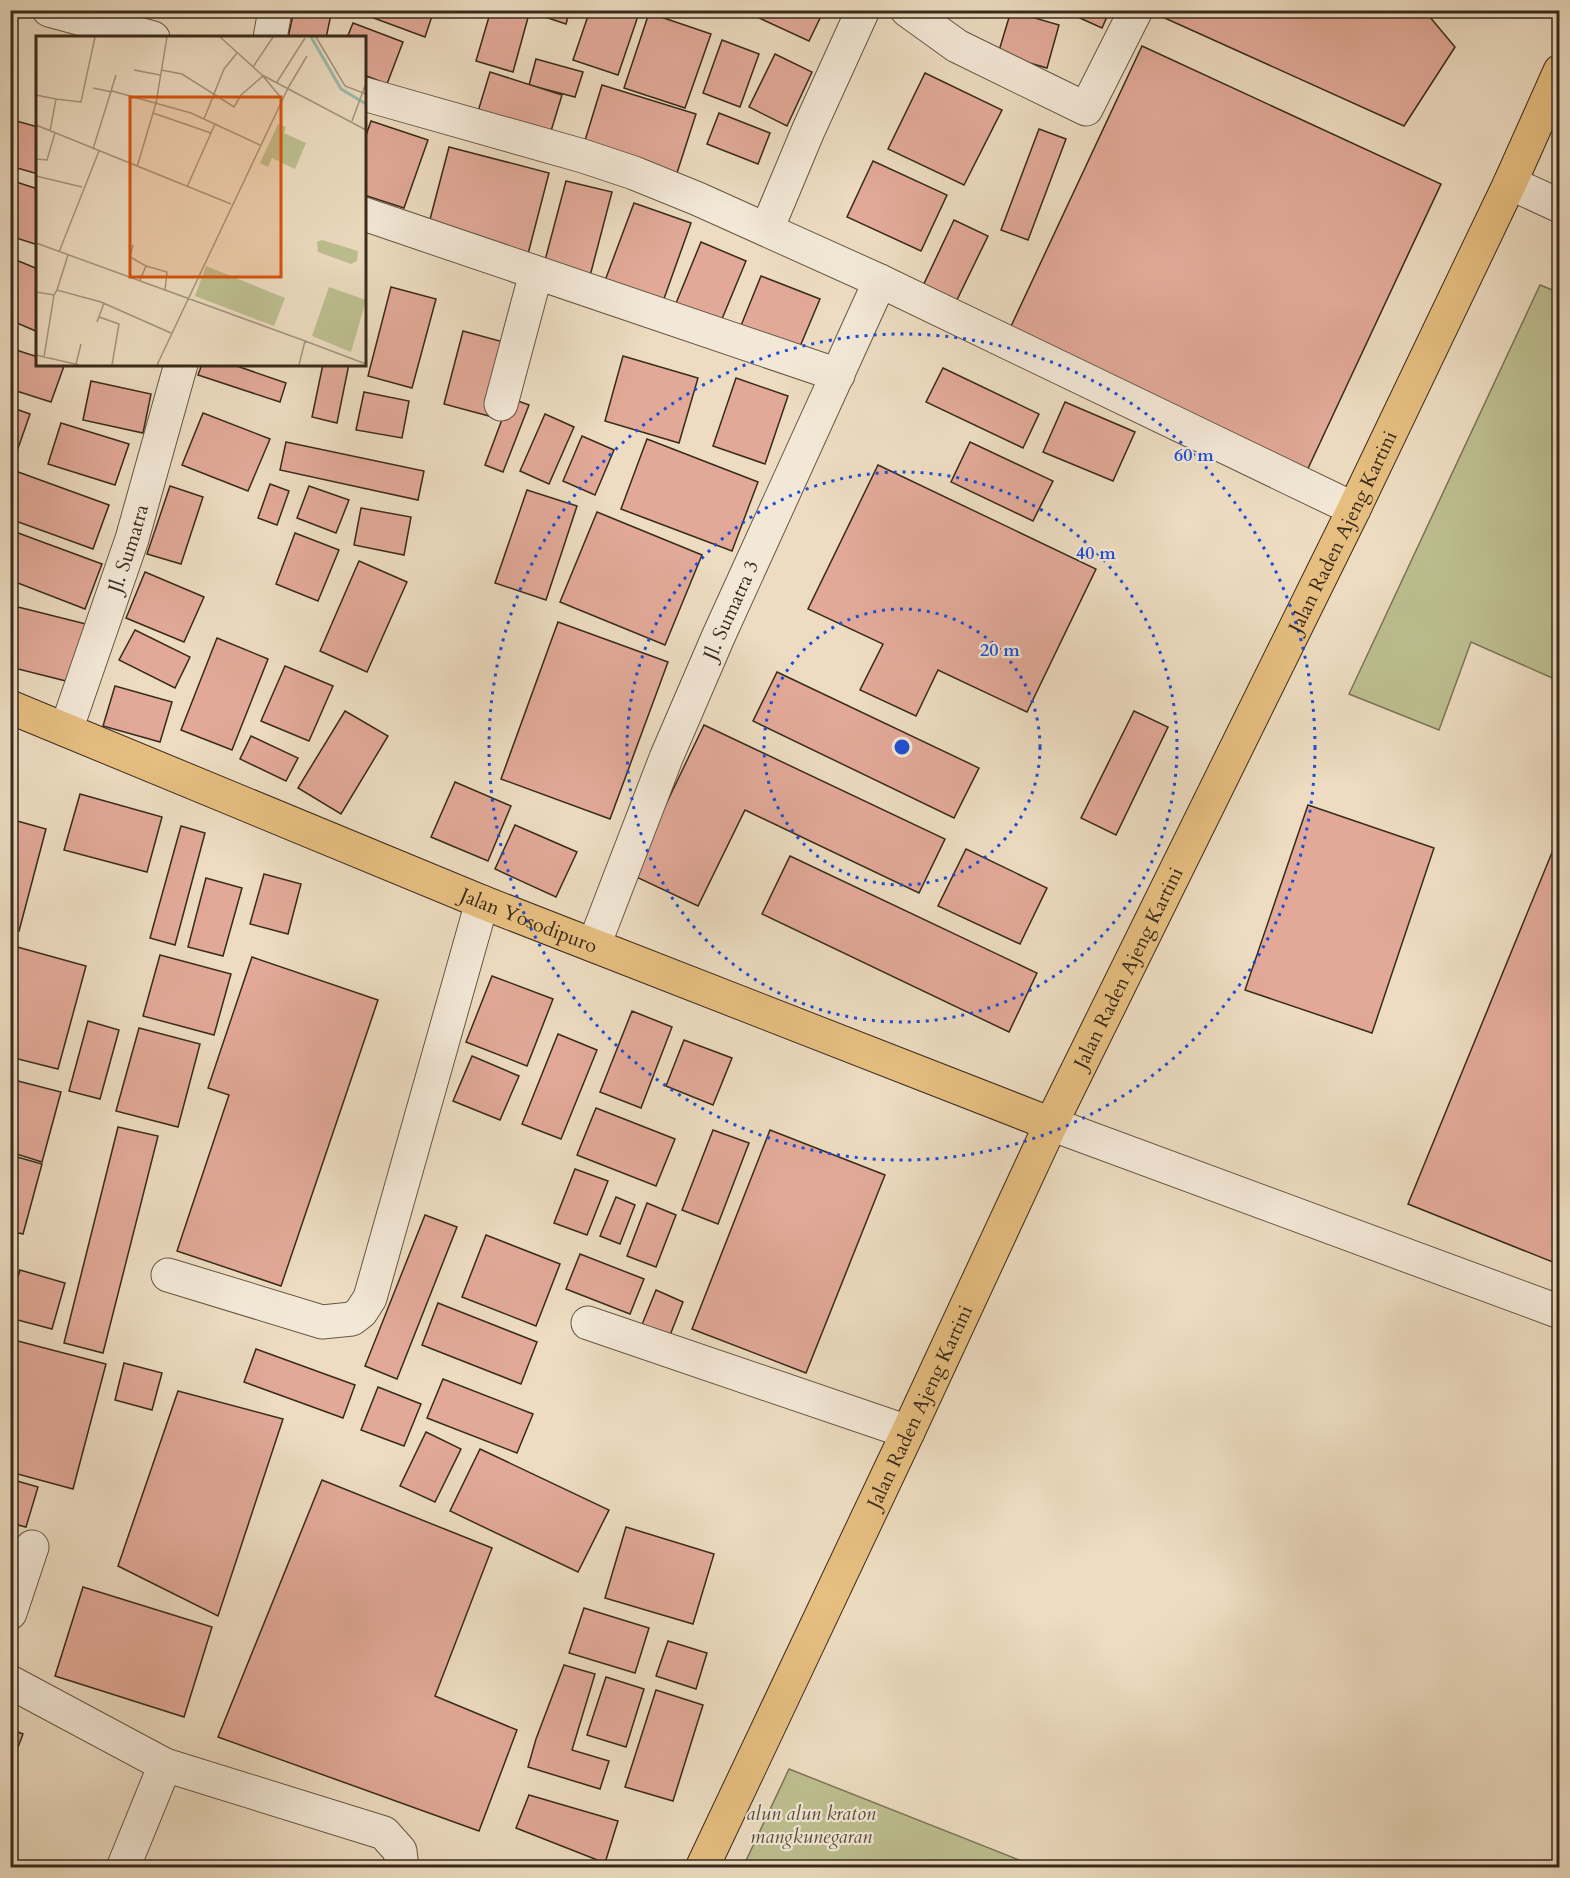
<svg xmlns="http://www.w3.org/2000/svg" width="1570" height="1878" font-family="Cardo,serif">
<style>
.green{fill:#bdbf90;stroke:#7b7556;stroke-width:1.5}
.building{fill:#e2a998;stroke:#392b1b;stroke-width:1.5}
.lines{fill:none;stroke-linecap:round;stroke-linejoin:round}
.minor-casing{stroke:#665744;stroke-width:35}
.major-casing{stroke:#392b1b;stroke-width:35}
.minor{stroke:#f3e8d7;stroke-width:33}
.major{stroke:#e6be80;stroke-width:33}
.ring{fill:none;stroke:#1d4ed8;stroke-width:3;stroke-dasharray:3 6}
.labels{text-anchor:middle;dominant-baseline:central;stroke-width:4.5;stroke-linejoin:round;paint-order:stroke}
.street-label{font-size:20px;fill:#392b1b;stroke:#f3e8d7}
.park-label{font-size:20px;font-style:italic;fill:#5a5038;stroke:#f3e8d7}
.inset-river{fill:none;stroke:#99bcb1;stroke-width:3}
.inset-road{fill:none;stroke:#a5957f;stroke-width:1.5}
.view{fill:#d6540e;fill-opacity:0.15;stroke:#d6540e;stroke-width:3}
.inset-edge{fill:none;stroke:#392b1b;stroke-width:3}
.centre{fill:#1d4ed8;stroke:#f3e8d7;stroke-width:3}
.ring-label{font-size:18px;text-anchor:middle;font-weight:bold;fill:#1d4ed8;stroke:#f3e8d7;stroke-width:4.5;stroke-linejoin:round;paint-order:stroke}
</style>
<rect width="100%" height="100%" fill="#eddcc1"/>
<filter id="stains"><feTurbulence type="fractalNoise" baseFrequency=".00333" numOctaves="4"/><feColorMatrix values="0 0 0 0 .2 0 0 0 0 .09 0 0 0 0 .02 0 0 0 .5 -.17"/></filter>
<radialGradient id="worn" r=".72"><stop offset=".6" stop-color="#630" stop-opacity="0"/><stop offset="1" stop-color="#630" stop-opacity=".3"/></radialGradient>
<!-- green -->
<g class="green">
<polygon points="1540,285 1560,293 1559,681 1471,642 1439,730 1349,694"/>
<polygon points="789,1769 1037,1867 743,1867"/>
</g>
<!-- building -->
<g class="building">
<polygon points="294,10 332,10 326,38 288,38"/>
<polygon points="352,10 434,10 425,37"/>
<polygon points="491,10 514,10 529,14 513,72 476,61"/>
<polygon points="537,10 570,10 566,24 536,14"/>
<polygon points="590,10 640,10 618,75 573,60"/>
<polygon points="760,10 824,10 809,41 757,17"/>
<polygon points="1062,10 1110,10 1102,28"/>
<polygon points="1147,10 1424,10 1455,47 1404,126"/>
<polygon points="1011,11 1059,25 1047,68 998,54"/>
<polygon points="649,13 711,34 685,108 624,88"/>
<polygon points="353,23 403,42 387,84 364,75 364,38 347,38"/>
<polygon points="722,40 759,54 740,107 703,93"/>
<polygon points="1142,46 1441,184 1304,477 1005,339"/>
<polygon points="775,54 812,72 787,126 749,107"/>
<polygon points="536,59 583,72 575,97 529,85"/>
<polygon points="490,72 562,95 548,141 476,118"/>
<polygon points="925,73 1002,110 964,185 888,149"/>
<polygon points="602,85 696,114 676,176 583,147"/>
<polygon points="719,113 770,133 758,164 707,144"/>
<polygon points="13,120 38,127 38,174 10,166 10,128"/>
<polygon points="371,121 428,140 404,208 364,195 364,141"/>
<polygon points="1039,129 1066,139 1028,240 1001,230"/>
<polygon points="449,147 549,173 528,254 428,227"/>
<polygon points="873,161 947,195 921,251 847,217"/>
<polygon points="10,180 38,189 38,245 10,236"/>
<polygon points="566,181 612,192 590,276 544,264"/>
<polygon points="634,203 691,223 661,307 603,286"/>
<polygon points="954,220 988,236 954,306 921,290"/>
<polygon points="701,242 746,261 717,331 672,313"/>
<polygon points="16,260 38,269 38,332 10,320 10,271"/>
<polygon points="761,276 820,299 796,356 738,333"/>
<polygon points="391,287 436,299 412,388 368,376"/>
<polygon points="463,331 507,343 489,416 444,404"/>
<polygon points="10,348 38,357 38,364 64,366 51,402 10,389"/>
<polygon points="623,356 698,378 679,443 605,421"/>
<polygon points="202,364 231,364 286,383 280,402 198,375"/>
<polygon points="323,364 349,364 337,423 312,417"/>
<polygon points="943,368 1039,414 1023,448 926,402"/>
<polygon points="736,378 788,396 765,464 713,446"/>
<polygon points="91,381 151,394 143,433 83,420"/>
<polygon points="364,392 409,401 402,438 356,430"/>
<polygon points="510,398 529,405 503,472 485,465"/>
<polygon points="1065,402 1135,432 1113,481 1043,452"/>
<polygon points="10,407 30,414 15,457 10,455"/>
<polygon points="203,413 270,439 248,491 182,465"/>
<polygon points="545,414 574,427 549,484 520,471"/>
<polygon points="61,423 129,444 115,485 48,464"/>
<polygon points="582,436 614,450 595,495 563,481"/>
<polygon points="647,439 758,482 732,551 621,509"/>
<polygon points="286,442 424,471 418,500 280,470"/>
<polygon points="970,442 1053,481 1033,521 951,482"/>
<polygon points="878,465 1096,569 1027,712 938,670 916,716 860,690 883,644 808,609"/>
<polygon points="10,469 109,505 93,549 10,519"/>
<polygon points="270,484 289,491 277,525 258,518"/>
<polygon points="170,486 203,497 181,564 147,554"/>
<polygon points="309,486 349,500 336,533 297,518"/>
<polygon points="527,490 577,506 546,600 495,583"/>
<polygon points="361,508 411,517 404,555 354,545"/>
<polygon points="597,512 702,555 665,645 560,602"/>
<polygon points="10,530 102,564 85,609 10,580"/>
<polygon points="295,533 339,550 318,601 276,584"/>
<polygon points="359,561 407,582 367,672 320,651"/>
<polygon points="145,572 204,597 184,642 126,618"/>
<polygon points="10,605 86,624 70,682 10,667"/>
<polygon points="558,622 668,662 610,819 501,779"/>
<polygon points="135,630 190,657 175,688 119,660"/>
<polygon points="217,638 268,659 232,750 181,730"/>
<polygon points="285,666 333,686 309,741 261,721"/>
<polygon points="777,672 979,768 954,818 753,721"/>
<polygon points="115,686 172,702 160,742 103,726"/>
<polygon points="345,711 388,736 341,814 298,788"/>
<polygon points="1134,711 1168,727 1116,835 1081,818"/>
<polygon points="704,725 945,839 919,893 745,810 698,906 632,875"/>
<polygon points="251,736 298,758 286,781 240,759"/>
<polygon points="455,782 511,806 488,861 431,837"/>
<polygon points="80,794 162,817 147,872 64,850"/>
<polygon points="1308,805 1434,848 1372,1033 1245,990"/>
<polygon points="10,819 46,829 19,931 10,929"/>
<polygon points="515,825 577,852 556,897 495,869"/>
<polygon points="181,826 205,833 175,945 150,938"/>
<polygon points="1560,833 1560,1265 1408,1204"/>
<polygon points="966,849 1047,888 1020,944 938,906"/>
<polygon points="790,856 1037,973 1009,1032 762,914"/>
<polygon points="264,874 301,884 288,934 250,924"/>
<polygon points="206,878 242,888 223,956 188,947"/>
<polygon points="10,945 86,966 58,1069 10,1057"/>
<polygon points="160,955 231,974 214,1035 143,1016"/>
<polygon points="252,957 378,1000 281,1286 177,1251 229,1095 208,1088"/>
<polygon points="492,976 553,999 527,1066 466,1042"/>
<polygon points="632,1011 672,1027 641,1108 600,1092"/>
<polygon points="88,1021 119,1030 100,1099 69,1091"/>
<polygon points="139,1028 200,1044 178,1127 116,1111"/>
<polygon points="558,1034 597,1050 561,1139 522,1124"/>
<polygon points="684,1040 732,1058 713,1105 666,1086"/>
<polygon points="472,1056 519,1076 500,1120 453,1101"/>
<polygon points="10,1079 61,1092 42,1162 10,1152"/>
<polygon points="596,1108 675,1139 656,1186 577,1155"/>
<polygon points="118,1127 158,1136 103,1353 64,1343"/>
<polygon points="713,1130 749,1143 718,1224 682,1210"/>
<polygon points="770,1130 885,1175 806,1373 692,1329"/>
<polygon points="10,1155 42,1164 23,1234 10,1231"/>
<polygon points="575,1169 608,1181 587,1235 554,1223"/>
<polygon points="616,1197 635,1205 620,1244 600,1236"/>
<polygon points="647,1203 676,1215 656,1267 627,1256"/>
<polygon points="425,1215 457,1227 397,1379 365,1366"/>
<polygon points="486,1235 560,1264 536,1326 462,1297"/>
<polygon points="580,1254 644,1279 630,1314 566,1289"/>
<polygon points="20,1270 65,1283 52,1329 10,1318 10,1303"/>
<polygon points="656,1290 683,1302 667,1343 639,1332"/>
<polygon points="438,1303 537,1342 521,1384 422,1345"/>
<polygon points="10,1339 106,1364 73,1489 10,1472"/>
<polygon points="256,1349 355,1385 343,1418 244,1382"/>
<polygon points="124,1363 162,1373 152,1410 115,1400"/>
<polygon points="443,1379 533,1414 517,1453 427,1418"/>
<polygon points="378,1387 421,1404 404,1446 361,1430"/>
<polygon points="178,1391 283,1419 218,1616 118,1566"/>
<polygon points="426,1432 461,1449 435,1502 400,1486"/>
<polygon points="480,1449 609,1510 578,1572 450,1511"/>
<polygon points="10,1479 38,1487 26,1527 10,1523"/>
<polygon points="322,1480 492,1548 435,1696 517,1730 479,1831 218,1737"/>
<polygon points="626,1527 714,1554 693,1624 605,1598"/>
<polygon points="83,1587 212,1627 184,1717 55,1676"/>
<polygon points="584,1608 649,1628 635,1673 569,1653"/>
<polygon points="668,1641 707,1653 696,1689 656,1676"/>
<polygon points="564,1665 595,1674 572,1750 609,1761 600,1789 528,1767 536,1739"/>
<polygon points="606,1677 644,1689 626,1747 587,1735"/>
<polygon points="656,1690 703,1705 673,1801 625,1787"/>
<polygon points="10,1729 23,1734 10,1768"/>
<polygon points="529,1795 618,1821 605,1863 516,1828"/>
</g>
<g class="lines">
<defs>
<g id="minor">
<polyline points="49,10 153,38"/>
<polyline points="907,10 957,46 1086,109 1136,10"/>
<polyline points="270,38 275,10"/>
<polyline points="364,94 583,156 634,173 698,199 880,281 1354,509"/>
<polyline points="1510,183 1560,206"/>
<polyline points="364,214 838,375"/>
<polyline points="767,229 808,131 863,10"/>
<polyline points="501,404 536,273"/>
<path id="s1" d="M66,730L132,539L181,364"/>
<path id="s2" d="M594,945L666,758L719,635L880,281"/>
<polyline points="1051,1124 1560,1312"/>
<polyline points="168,1275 322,1322 352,1319 361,1312 370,1298 482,902"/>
<polyline points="588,1323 908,1432"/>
<polyline points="10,1613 32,1547"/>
<polyline points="10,1682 165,1765"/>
<polyline points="123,1868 165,1765 384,1833 400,1851 402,1868"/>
</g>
<g id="major">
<path id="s3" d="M10,707L482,902L1051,1124"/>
<path id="s4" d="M702,1868L908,1432L1051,1124L1354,509L1510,183L1560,71"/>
</g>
</defs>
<!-- minor casing -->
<use href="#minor" class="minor-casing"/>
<!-- major casing -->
<use href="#major" class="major-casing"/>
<!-- minor -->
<use href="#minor" class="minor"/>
<!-- major -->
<use href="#major" class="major"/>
</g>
<!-- distance rings -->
<g class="ring">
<circle cx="902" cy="747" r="138"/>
<circle cx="902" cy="747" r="275"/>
<circle cx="902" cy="747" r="413"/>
</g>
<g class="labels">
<!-- street labels -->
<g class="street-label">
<text stroke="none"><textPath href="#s4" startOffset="1482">Jalan Raden Ajeng Kartini</textPath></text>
<text stroke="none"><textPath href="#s1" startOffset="192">Jl. Sumatra</textPath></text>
<text stroke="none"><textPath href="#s2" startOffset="362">Jl. Sumatra 3</textPath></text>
<text stroke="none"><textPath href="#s3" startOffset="561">Jalan Yosodipuro</textPath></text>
<text stroke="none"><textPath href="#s4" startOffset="996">Jalan Raden Ajeng Kartini</textPath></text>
<text stroke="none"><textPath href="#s4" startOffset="510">Jalan Raden Ajeng Kartini</textPath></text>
</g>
<!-- park labels -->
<g class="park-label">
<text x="811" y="1813">alun alun kraton<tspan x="811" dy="23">mangkunegaran</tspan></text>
</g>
</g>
<!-- overview -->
<g transform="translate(36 36)">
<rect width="330" height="330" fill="#eddcc1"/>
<path d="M242,88L250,91L248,97L270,107L259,133L236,122L232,131L224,127ZM286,204L322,215L321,225L315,228L282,216L281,206ZM170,230L249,262L238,290L159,260ZM293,251L330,264L315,316L276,300Z" fill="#bdbf90"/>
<path class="inset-river" d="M275,1L305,53L330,68"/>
<path class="inset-road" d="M184,1L226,39M280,1L309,50L330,58M217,31L237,1M98,34L124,39M125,34L146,38L198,71L205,59L227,40M226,39L330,94M227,40L246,63M241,46L269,2M57,52L76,56M252,52L271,20M76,55L155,77L224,109M0,59L20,63M117,77L175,97M168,83L188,33L201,17M316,85L330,47M0,89L195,168M14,95L20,63L45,66L59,1M57,113L80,39M0,123L11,124L19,97M101,131L120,67L131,1M0,140L46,151M151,151L179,88M0,207L269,305L263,329M97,209L94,221L110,230M23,216L63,115M104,244L110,230L131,236L129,254M21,254L32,219M0,256L18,259L21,254L65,266L135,297M63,281L83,288L76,329M61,286L68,267M269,305L330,328M0,319L43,329M8,321L18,259M40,328L45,308M121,329L252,52"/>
<path class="view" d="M94,61H245V241H94Z"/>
<rect width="330" height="330" class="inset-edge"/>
</g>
<circle cx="902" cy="747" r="9" class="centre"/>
<g class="ring-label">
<text x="1194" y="461">60 m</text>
<text x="1096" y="559">40 m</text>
<text x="1000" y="656">20 m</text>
</g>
<!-- margin -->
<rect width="1570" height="1878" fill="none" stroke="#eddcc1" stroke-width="36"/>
<rect x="12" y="12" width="1546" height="1854" fill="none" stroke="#392b1b" stroke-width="3"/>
<rect x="18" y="18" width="1534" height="1842" fill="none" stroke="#392b1b" stroke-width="1.5"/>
<rect width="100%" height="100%" filter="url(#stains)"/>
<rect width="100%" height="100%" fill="url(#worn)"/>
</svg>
